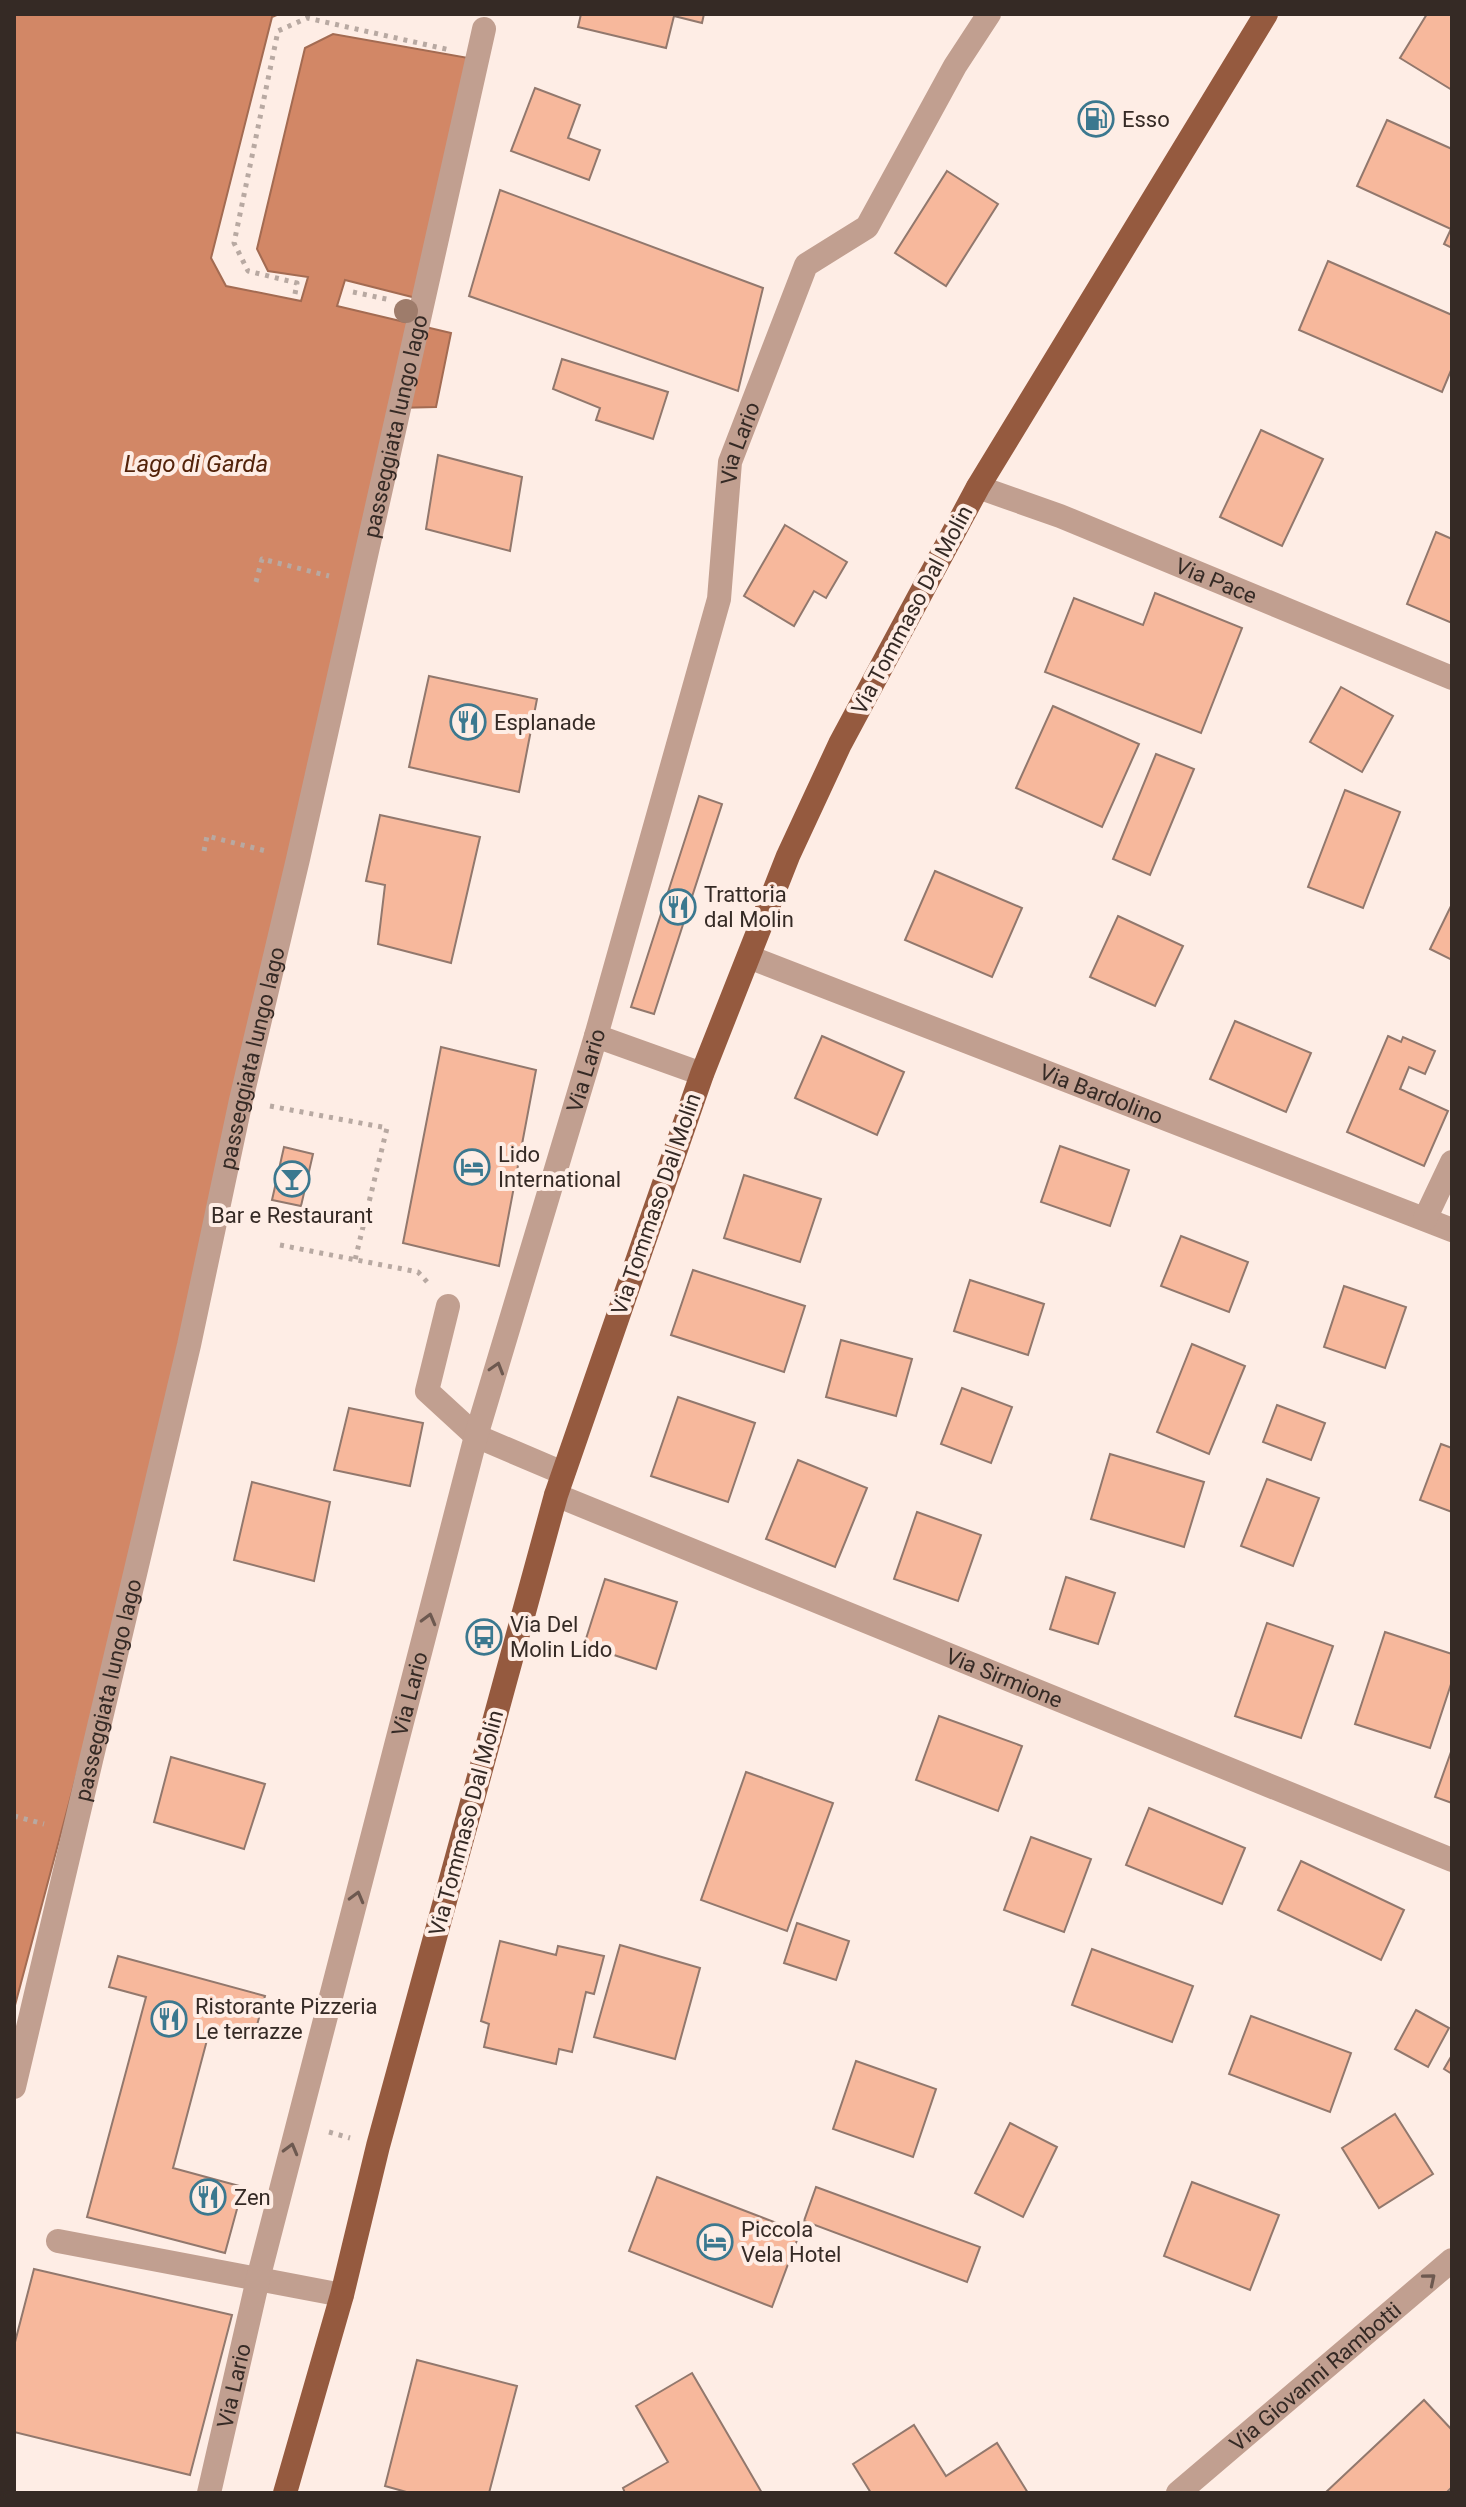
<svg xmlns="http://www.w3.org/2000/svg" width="1466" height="2507" font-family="Roboto,sans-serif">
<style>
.water{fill:#d28766;stroke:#a36b52;stroke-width:2}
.building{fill:#f7b89c;stroke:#92786d;stroke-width:2}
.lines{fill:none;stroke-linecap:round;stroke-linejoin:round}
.path{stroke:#b8a9a2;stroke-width:5;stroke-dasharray:4 6;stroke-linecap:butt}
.minor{stroke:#c19f90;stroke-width:24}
.major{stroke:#955a3f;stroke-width:24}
.tree{fill:#9e7c6b}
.oneway{stroke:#6d5950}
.labels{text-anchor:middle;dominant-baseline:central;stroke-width:8;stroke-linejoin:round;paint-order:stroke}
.poi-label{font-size:22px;fill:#352a25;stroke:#feede5;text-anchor:start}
.street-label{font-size:22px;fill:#352a25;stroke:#feede5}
.water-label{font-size:24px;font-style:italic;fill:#53230a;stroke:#feede5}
</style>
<rect width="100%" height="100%" fill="#feede5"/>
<!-- water -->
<polygon class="water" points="14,14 279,14 272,17 211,258 226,286 301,301 308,277 268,271 257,249 305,48 333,34 474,59 420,299 345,280 337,306 451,333 436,407 395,408 130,1575 14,2009"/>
<!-- building -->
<g class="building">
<polygon points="581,14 704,14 702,23 674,16 666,48 578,27"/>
<polygon points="1427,14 1452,14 1452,90 1400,58"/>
<polygon points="535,88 580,105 568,138 600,150 589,180 511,151"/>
<polygon points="1387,120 1452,149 1452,248 1444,244 1451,229 1357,186"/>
<polygon points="947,171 998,204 946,286 895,253"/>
<polygon points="500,190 763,288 738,391 469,296"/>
<polygon points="1328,261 1452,315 1452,368 1442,392 1299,330"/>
<polygon points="562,359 668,392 653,439 596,420 600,408 553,389"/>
<polygon points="1261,430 1323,459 1282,546 1220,517"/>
<polygon points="438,455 522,477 510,551 426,529"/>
<polygon points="785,525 847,562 826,598 814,591 794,626 744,596"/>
<polygon points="1436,532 1452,539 1452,623 1407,604"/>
<polygon points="1155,593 1242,628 1201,733 1045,672 1074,598 1143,625"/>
<polygon points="429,676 537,699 519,792 409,767"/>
<polygon points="1341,687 1393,716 1362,772 1310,742"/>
<polygon points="1053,706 1139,744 1102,827 1016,788"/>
<polygon points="1156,754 1194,769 1150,875 1113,859"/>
<polygon points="1345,790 1400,812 1363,908 1308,887"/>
<polygon points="699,796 722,804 654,1014 631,1007"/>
<polygon points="380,815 480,837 451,963 378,944 385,885 366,881"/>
<polygon points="935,871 1022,908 992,977 905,940"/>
<polygon points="1451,906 1452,907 1452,960 1430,949"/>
<polygon points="1118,916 1183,946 1155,1006 1090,977"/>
<polygon points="1235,1021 1311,1053 1286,1112 1210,1079"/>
<polygon points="822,1036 904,1072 877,1135 795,1098"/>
<polygon points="1388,1036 1401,1042 1403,1037 1435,1051 1425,1074 1409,1067 1400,1089 1448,1111 1424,1166 1347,1132"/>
<polygon points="441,1047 536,1070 499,1266 403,1243"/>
<polygon points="1060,1146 1129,1170 1110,1226 1041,1202"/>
<polygon points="284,1147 313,1154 301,1206 272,1200"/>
<polygon points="744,1175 821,1199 800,1262 724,1238"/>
<polygon points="1181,1236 1248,1262 1229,1312 1161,1286"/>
<polygon points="693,1270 805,1306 784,1372 671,1335"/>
<polygon points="970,1280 1044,1304 1028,1355 954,1331"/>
<polygon points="1344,1286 1406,1307 1385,1368 1324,1347"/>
<polygon points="841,1340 912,1359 896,1416 826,1397"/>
<polygon points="1192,1344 1245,1366 1209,1454 1157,1432"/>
<polygon points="962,1388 1012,1407 991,1463 941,1444"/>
<polygon points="678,1397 755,1423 728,1502 651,1476"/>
<polygon points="1277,1405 1325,1423 1311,1460 1263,1442"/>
<polygon points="349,1408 423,1423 410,1486 334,1470"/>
<polygon points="1441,1444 1452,1448 1452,1512 1420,1500"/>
<polygon points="1110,1454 1204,1482 1184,1547 1091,1519"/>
<polygon points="798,1460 867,1488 835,1567 766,1539"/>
<polygon points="1267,1479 1319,1498 1293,1566 1241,1546"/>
<polygon points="252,1482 330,1502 314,1581 234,1560"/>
<polygon points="917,1512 981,1535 958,1601 894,1579"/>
<polygon points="1066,1577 1115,1593 1098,1644 1050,1629"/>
<polygon points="605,1579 677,1602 656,1669 584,1645"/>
<polygon points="1267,1623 1333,1646 1301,1738 1235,1716"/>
<polygon points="1385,1632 1452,1654 1452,1681 1430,1748 1355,1724"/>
<polygon points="939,1716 1022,1746 998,1811 916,1780"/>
<polygon points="1452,1749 1452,1803 1435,1797"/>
<polygon points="171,1757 265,1784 244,1849 154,1822"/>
<polygon points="746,1772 833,1803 787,1931 701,1900"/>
<polygon points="1149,1808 1245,1848 1222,1904 1126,1865"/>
<polygon points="1031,1837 1091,1859 1064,1932 1004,1910"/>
<polygon points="1301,1861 1404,1910 1381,1960 1278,1910"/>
<polygon points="797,1923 849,1941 836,1980 784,1963"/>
<polygon points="500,1941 556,1955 558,1946 604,1956 594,1994 586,1992 572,2052 559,2049 556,2064 484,2047 489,2024 481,2021"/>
<polygon points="620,1945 700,1968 675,2059 594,2037"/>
<polygon points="1092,1949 1193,1986 1172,2042 1072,2005"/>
<polygon points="118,1956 265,1996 254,2036 211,2025 173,2168 243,2187 225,2253 87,2217 146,1997 109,1987"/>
<polygon points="1416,2010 1449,2028 1428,2067 1395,2049"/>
<polygon points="1251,2016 1351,2053 1330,2112 1229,2074"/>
<polygon points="1452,2055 1452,2074 1444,2069"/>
<polygon points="856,2061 936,2089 913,2157 833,2129"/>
<polygon points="1395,2114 1433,2174 1379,2208 1342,2148"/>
<polygon points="1010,2123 1057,2147 1023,2217 975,2193"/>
<polygon points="657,2177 800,2232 772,2307 629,2251"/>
<polygon points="1192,2182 1279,2215 1250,2290 1164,2256"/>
<polygon points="816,2187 980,2247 967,2282 804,2221"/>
<polygon points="34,2269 232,2315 190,2475 14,2432 14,2346"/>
<polygon points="417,2360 517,2386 489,2493 410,2493 385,2486"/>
<polygon points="692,2373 762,2493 625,2493 623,2488 668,2462 636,2406"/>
<polygon points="1424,2400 1452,2430 1452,2487 1446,2493 1325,2493"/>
<polygon points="914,2425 946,2476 997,2443 1028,2493 871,2493 853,2464"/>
</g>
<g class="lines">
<!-- path -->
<g class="path">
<polyline points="353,292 391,300"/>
<polyline points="295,294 297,283 248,271 234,243 278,31 307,18 450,50"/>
<polyline points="256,582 262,559 329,576"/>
<polyline points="204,851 207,836 266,851"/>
<polyline points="270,1106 387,1128 355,1260"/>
<polyline points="280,1245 418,1272 429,1284"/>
<polyline points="14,1816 44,1824"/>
<polyline points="329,2132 350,2138"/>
</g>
<!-- minor -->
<g class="minor">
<path id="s1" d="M978,487L1060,516L1452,678"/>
<path id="s2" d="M749,957L1452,1230"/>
<polyline points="596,1036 702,1074"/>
<polyline points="1425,1219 1452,1162"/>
<polyline points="448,1306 427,1391 476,1436 563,1473"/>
<path id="s3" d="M556,1495L1452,1860"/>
<path id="s4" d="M14,2087L189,1345L241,1100L298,859L484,29"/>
<polyline points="58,2241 342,2295"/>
<path id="s5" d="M209,2493L258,2279L476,1436L596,1036L719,599L730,462L806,265L867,227L955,66L989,14"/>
<path id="s6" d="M1178,2493L1452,2260"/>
</g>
<!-- major -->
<polyline class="major" points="285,2493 342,2295 378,2146 556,1495 702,1074 788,856 840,744 978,487 1266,14"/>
</g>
<!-- trees -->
<circle class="tree" cx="406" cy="311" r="12"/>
<!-- one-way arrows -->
<defs><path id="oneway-chevron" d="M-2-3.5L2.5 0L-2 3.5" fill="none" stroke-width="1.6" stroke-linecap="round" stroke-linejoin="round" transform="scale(2)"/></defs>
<g class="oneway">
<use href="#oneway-chevron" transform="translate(497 1368) rotate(-73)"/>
<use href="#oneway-chevron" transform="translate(429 1619) rotate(-75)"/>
<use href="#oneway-chevron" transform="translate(357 1897) rotate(-75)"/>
<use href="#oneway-chevron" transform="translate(291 2149) rotate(-75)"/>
<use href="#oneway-chevron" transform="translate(1430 2279) rotate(-40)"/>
</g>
<!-- icons -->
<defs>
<symbol id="fuel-ring" viewBox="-11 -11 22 22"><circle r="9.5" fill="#feede5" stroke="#3b788f" stroke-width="1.5"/><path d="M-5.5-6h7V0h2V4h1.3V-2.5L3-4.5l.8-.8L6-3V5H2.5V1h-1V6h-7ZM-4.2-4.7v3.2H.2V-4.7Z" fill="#3b788f"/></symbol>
<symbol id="restaurant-ring" viewBox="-11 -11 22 22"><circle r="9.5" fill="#feede5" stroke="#3b788f" stroke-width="1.5"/><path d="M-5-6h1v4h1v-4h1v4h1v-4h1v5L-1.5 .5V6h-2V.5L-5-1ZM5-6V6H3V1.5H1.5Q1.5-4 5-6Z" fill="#3b788f"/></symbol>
<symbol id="hotel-ring" viewBox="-11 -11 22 22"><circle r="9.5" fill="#feede5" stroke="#3b788f" stroke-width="1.5"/><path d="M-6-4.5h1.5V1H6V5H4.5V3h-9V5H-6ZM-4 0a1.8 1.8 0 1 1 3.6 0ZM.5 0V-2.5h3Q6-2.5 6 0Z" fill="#3b788f"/></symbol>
<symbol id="bar-ring" viewBox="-11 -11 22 22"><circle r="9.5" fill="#feede5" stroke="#3b788f" stroke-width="1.5"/><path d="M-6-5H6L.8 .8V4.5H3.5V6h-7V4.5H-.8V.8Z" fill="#3b788f"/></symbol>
<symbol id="bus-ring" viewBox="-11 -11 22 22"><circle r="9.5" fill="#feede5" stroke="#3b788f" stroke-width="1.5"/><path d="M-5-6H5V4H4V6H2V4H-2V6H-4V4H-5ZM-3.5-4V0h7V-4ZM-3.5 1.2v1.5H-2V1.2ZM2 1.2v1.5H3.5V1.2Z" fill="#3b788f"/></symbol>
</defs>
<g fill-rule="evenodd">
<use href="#fuel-ring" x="1076" y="99" width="40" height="40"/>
<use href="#restaurant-ring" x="448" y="702" width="40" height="40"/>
<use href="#restaurant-ring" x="658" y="887" width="40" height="40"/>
<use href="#hotel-ring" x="452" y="1147" width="40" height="40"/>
<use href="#bar-ring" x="272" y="1159" width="40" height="40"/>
<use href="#bus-ring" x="464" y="1617" width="40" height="40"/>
<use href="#restaurant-ring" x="149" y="1999" width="40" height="40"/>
<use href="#restaurant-ring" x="188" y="2177" width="40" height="40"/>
<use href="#hotel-ring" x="695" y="2222" width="40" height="40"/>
</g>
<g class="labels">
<!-- poi labels -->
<g class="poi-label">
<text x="1122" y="119">Esso</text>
<text x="494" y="722">Esplanade</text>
<text x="704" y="894">Trattoria<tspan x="704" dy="25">dal Molin</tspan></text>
<text x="498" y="1154">Lido<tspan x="498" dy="25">International</tspan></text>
<text x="292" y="1215" text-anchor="middle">Bar e Restaurant</text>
<text x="510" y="1624">Via Del<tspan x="510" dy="25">Molin Lido</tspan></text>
<text x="195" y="2006">Ristorante Pizzeria<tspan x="195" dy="25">Le terrazze</tspan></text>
<text x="234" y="2197">Zen</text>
<text x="741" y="2229">Piccola<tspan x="741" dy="25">Vela Hotel</tspan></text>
</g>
<!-- street labels -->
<g class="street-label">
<text stroke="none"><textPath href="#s4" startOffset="1704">passeggiata lungo lago</textPath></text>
<text stroke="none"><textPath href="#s5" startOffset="2120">Via Lario</textPath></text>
<text stroke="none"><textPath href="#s1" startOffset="256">Via Pace</textPath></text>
<text transform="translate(912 610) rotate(-62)">Via Tommaso Dal Molin</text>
<text stroke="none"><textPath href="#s4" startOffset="1056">passeggiata lungo lago</textPath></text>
<text stroke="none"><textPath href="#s5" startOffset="1472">Via Lario</textPath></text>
<text stroke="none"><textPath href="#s2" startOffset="378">Via Bardolino</textPath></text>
<text transform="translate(656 1204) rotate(-71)">Via Tommaso Dal Molin</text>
<text stroke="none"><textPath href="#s3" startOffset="484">Via Sirmione</textPath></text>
<text stroke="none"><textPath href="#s4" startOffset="408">passeggiata lungo lago</textPath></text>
<text stroke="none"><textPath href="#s5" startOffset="824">Via Lario</textPath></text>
<text transform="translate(466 1823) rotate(-75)">Via Tommaso Dal Molin</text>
<text stroke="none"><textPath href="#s6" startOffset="180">Via Giovanni Rambotti</textPath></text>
<text stroke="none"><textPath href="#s5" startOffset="110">Via Lario</textPath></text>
</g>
<!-- water labels -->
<g class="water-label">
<text x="196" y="464">Lago di Garda</text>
</g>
</g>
<!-- border -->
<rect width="1466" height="2507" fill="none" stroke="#352a25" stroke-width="32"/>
</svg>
